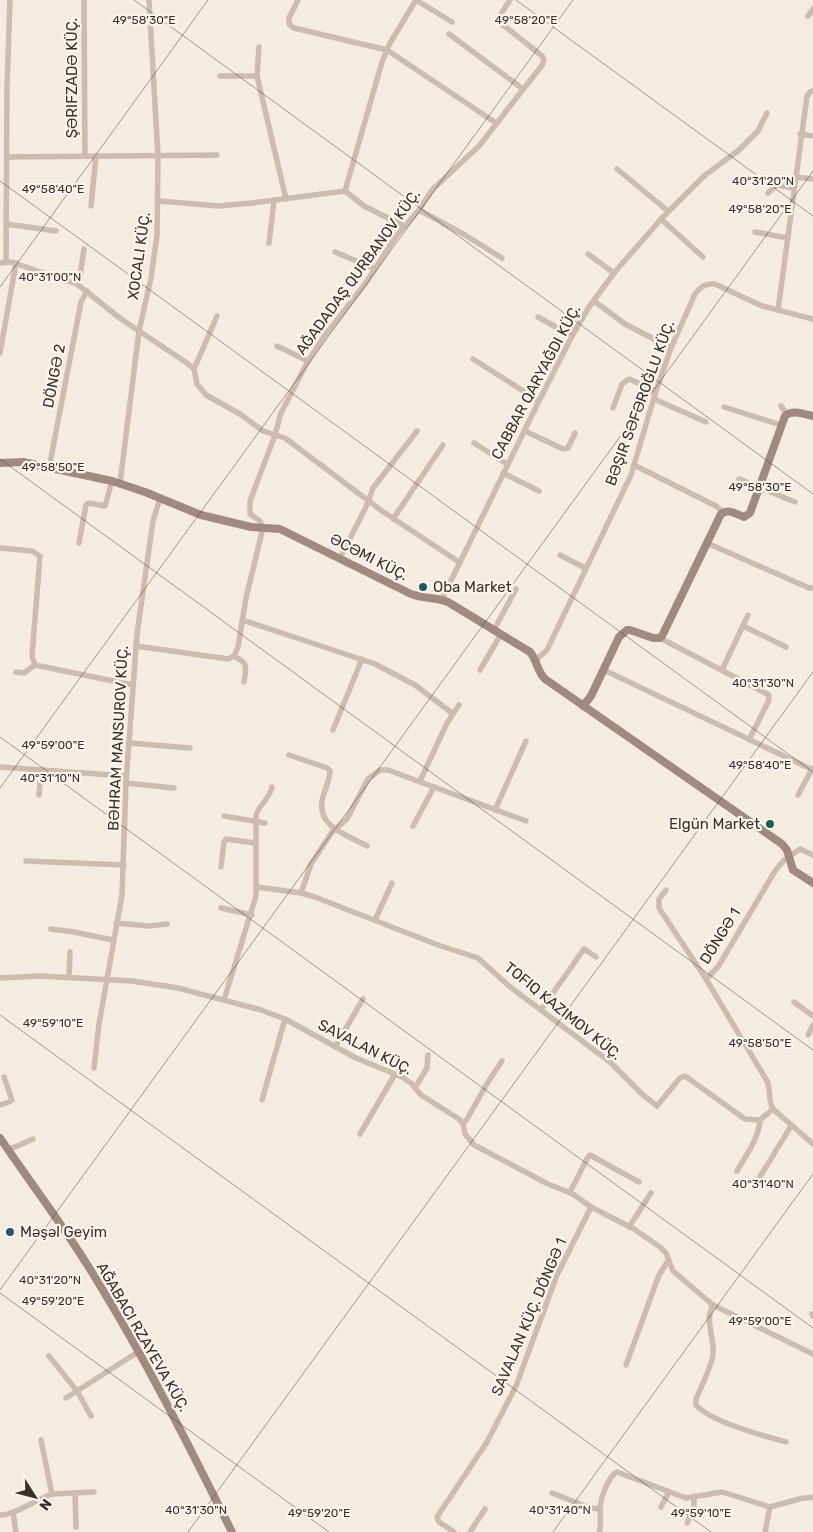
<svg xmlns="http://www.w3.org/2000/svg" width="813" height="1532" font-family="Rubik,sans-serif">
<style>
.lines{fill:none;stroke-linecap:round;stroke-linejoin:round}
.street{stroke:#cdbbac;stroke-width:5.5}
.secondary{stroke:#a18a7d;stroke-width:8}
.ticks{fill:none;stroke:#3b302b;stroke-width:1;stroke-opacity:0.45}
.poi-dot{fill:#1f5a5e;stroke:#fbf5ee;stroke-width:2}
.labels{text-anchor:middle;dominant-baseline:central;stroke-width:4.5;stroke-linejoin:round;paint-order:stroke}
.street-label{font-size:15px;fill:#3b302b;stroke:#fbf5ee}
.poi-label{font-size:15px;fill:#3b302b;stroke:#fbf5ee;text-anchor:start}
.ticks-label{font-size:12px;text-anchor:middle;fill:#3b302b;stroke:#fbf5ee;stroke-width:4.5;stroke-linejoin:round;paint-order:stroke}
</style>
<rect width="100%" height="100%" fill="#f4ebe1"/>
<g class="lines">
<!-- street -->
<g class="street">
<polyline points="84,0 85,156"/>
<polyline points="298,0 289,18 289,24 294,28 387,50 496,123"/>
<polyline points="416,0 452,22"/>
<polyline points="808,16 813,9"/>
<polyline points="449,34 523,89"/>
<polyline points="259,47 257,76 286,199"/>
<polyline points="220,76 257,76"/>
<polyline points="800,134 813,136"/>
<polyline points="7,157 217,155"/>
<polyline points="617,169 668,211"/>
<polyline points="795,177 813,179"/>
<polyline points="345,191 382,62 390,43 416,0"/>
<polyline points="768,193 776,185 794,188"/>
<polyline points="159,201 218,206 252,203 345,191 364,206 404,226"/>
<polyline points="91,206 96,156"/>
<polyline points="419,210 465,235 502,258"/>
<polyline points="661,219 703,257"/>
<polyline points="6,224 56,231"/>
<polyline points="755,232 788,238"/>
<polyline points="269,243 274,201"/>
<polyline points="335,252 375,269"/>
<polyline points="588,254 614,273"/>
<polyline points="6,262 7,88 10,0"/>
<polyline points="0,263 11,262 77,284 121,319 187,363 194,369 197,384 206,395 240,414 263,431 285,438 382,511 459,562"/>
<polyline points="77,284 80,276 84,249"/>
<polyline points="594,301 625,324 671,348"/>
<polyline points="778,310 807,96 810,92 813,91"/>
<polyline points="538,317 572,336"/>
<polyline points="277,346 308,361"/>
<polyline points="0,353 16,263"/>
<polyline points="473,359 539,401"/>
<polyline points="194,369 217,316"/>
<polyline points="654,399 706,422"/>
<polyline points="781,406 787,414"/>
<polyline points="724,407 781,425"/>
<polyline points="613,408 622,384 629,379 656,391"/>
<polyline points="525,431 563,449 568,448 575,433"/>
<polyline points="474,443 507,464"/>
<polyline points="634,465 716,506 723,512"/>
<polyline points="49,468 81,302 87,291"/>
<polyline points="503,473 539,491"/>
<polyline points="739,479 795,502"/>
<polyline points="120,483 139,331 151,278 157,235 158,156 149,0"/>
<polyline points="393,519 443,445"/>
<polyline points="79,543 86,505 89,503 105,506 112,481"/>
<polyline points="707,543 809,588 813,588"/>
<polyline points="0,548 32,551 40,556 32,656 35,665 133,685"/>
<polyline points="560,555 585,568"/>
<polyline points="340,558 366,507 373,488 417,431"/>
<polyline points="442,599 539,401 572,336 589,307 614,273 661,219 704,176 739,150 758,131 767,113"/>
<polyline points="242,620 375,664 415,685 452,713"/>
<polyline points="743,626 786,647"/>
<polyline points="494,630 516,589"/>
<polyline points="660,638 769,695 769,700 749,740"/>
<polyline points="136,646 228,659 234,656 238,647 246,598 263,528 260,521 250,514 250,501 275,435 281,413 308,361 323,338 365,284 397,235 419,210 432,190 479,146 543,64 544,59 542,56 497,20 510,0"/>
<path d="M234,656C249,664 246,666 244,682"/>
<path d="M535,661L547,650L631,475L656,391L671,348L695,294C700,287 706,283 715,284L762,306L813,319"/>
<polyline points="480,670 501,634"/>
<polyline points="604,670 813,770"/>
<polyline points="722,670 748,615"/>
<polyline points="16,672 24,673 35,665"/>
<polyline points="333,730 362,659"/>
<polyline points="129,743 190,748"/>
<path d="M289,755L327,768L330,771C330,782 323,791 322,802C318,827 349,836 367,846"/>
<polyline points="0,767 126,776"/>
<polyline points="420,781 447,723 459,705"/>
<polyline points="126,783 174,788"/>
<polyline points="39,795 41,771"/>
<polyline points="798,795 812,769"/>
<polyline points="495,810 526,741"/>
<polyline points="224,816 265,823"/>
<polyline points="413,826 434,787"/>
<polyline points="26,861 124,865"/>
<polyline points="221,867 224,842 226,839 255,843"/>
<polyline points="257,887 301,893 315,897 438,945 478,958 509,986 610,1062 642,1094 657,1106 680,1078 685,1076 745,1119 760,1120 773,1109 813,1144"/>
<polyline points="666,890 659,899 659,908 706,979"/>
<polyline points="301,893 311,864 332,832 347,819 368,779 380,770 388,770 526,821"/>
<polyline points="221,908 252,915"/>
<polyline points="375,920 392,883"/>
<polyline points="116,923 149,926 167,924"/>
<polyline points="51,929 74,932 113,940"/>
<polyline points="69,977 70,952"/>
<polyline points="0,978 40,976 132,981 178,988 261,1010 285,1019 356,1058 402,1077 411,1083 421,1095 459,1119 463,1124 465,1134 474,1145 548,1184 573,1194 591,1207 634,1229 660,1247 666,1253 673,1271 713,1305 813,1354"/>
<path d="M224,1000L256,896V815C260,803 269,800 272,787"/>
<polyline points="794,1002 813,1016"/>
<polyline points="541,1010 584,949 596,957"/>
<polyline points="808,1035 813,1025"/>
<polyline points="335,1047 363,999"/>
<polyline points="94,1068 99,1024 122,895 126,783 137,634 153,521 160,498"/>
<polyline points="415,1088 427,1068 428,1055"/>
<polyline points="262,1100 285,1019"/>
<polyline points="0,1105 9,1102 12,1100 4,1077"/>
<path d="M773,1109C768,1100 771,1091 767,1081L706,979L718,967L775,871L783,861L800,849L813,855"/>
<polyline points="463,1124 467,1119 488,1082 502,1061"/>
<polyline points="360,1134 395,1074"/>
<polyline points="8,1150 33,1139"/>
<path d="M737,1171C746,1155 759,1138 760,1120"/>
<polyline points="758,1180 791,1126"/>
<polyline points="570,1192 588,1157 590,1155 639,1182"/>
<polyline points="629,1227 651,1193"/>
<path d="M713,1305C704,1322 715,1337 713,1355C710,1370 702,1385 696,1399V1405C711,1422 764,1436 786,1442"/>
<polyline points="812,1314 813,1316"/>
<polyline points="49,1356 77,1391 91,1416"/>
<polyline points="626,1365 659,1275 668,1261"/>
<polyline points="66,1398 138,1352"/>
<polyline points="75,1493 76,1527"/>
<polyline points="552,1493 590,1508 600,1509"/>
<polyline points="52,1494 94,1492"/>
<polyline points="661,1507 669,1492"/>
<polyline points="13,1513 16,1532"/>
<path d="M0,1515C13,1516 37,1499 52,1494L41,1440"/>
<polyline points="687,1523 694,1507 694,1496"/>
<polyline points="454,1532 439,1522 437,1517 487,1442 516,1386 557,1275 591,1207"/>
<polyline points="470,1532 485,1509"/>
<path d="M599,1532C602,1523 600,1517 600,1508C601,1497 608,1477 617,1472L686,1498L722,1492L770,1507L799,1499L813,1497"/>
<polyline points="765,1532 770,1507"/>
</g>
<!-- secondary -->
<g class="secondary">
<path d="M0,463L23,462L112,481L145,492L201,515L251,527L280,529L411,594C424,599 436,597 448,602L530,652C537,660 537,671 545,679L782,844L787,850L793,870L813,883"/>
<path d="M583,706L591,696L619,637L627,630H630L653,638H660L662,636L721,514C728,508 736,514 744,517L750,513L785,416C792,409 804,414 813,416"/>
<path d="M0,1138C32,1185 67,1230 96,1279C146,1360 189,1446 232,1532"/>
</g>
</g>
<!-- ticks -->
<path class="ticks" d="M134,0L813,494M516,0L813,216M0,181L813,772M0,287L208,0M0,459L813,1050M0,737L813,1328M0,788L573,0M0,1015L711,1532M0,1290L813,171M0,1293L329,1532M188,1532L813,672M553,1532L813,1174"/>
<!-- markers -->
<g class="poi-dot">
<circle cx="423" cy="587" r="5"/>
<circle cx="770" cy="824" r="5"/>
<circle cx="10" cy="1232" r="5"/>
</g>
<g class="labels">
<!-- street labels -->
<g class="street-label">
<text transform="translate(72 78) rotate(-90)">ŞƏRIFZADƏ KÜÇ.</text>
<text transform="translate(139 256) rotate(-82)">XOCALI KÜÇ.</text>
<text transform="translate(358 272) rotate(-54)">AĞADADAŞ QURBANOV KÜÇ.</text>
<text transform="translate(54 376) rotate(-79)">DÖNGƏ 2</text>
<text transform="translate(536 382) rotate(-62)">CABBAR QARYAĞDI KÜÇ.</text>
<text transform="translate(640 403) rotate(-70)">BƏŞIR SƏFƏROĞLU KÜÇ.</text>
<text transform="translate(369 557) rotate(27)">ƏCƏMI KÜÇ.</text>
<text transform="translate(118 738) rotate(-87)">BƏHRAM MANSUROV KÜÇ.</text>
<text transform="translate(720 936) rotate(-58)">DÖNGƏ 1</text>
<text transform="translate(563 1011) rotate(39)">TOFIQ KAZIMOV KÜÇ.</text>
<text transform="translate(365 1047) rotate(27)">SAVALAN KÜÇ.</text>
<text transform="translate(529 1317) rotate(-67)">SAVALAN KÜÇ. DÖNGƏ 1</text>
<text transform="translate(143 1337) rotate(60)">AĞABACI RZAYEVA KÜÇ.</text>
</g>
<!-- poi labels -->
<g class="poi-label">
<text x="433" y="587">Oba Market</text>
<text x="760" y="824" text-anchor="end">Elgün Market</text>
<text x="20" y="1232">Məşəl Geyim</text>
</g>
</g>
<g class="ticks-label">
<text x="144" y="24">49°58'30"E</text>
<text x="526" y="24">49°58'20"E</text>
<text x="763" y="185">40°31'20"N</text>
<text x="53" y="193">49°58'40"E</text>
<text x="760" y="213">49°58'20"E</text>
<text x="50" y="281">40°31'00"N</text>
<text x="53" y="471">49°58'50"E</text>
<text x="760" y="491">49°58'30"E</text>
<text x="763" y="687">40°31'30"N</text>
<text x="53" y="749">49°59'00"E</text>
<text x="760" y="769">49°58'40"E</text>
<text x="50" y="782">40°31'10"N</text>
<text x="53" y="1027">49°59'10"E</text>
<text x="760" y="1047">49°58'50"E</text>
<text x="763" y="1188">40°31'40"N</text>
<text x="50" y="1284">40°31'20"N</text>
<text x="53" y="1305">49°59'20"E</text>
<text x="760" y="1325">49°59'00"E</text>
<text x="196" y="1514">40°31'30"N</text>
<text x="560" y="1514">40°31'40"N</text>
<text x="319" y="1517">49°59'20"E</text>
<text x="701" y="1517">49°59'10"E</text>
</g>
<!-- north arrow -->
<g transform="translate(35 1497) rotate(126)" stroke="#fbf5ee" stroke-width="4" paint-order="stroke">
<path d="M0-4L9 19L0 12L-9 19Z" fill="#3b302b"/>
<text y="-8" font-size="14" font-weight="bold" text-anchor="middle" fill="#3b302b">N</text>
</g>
</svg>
